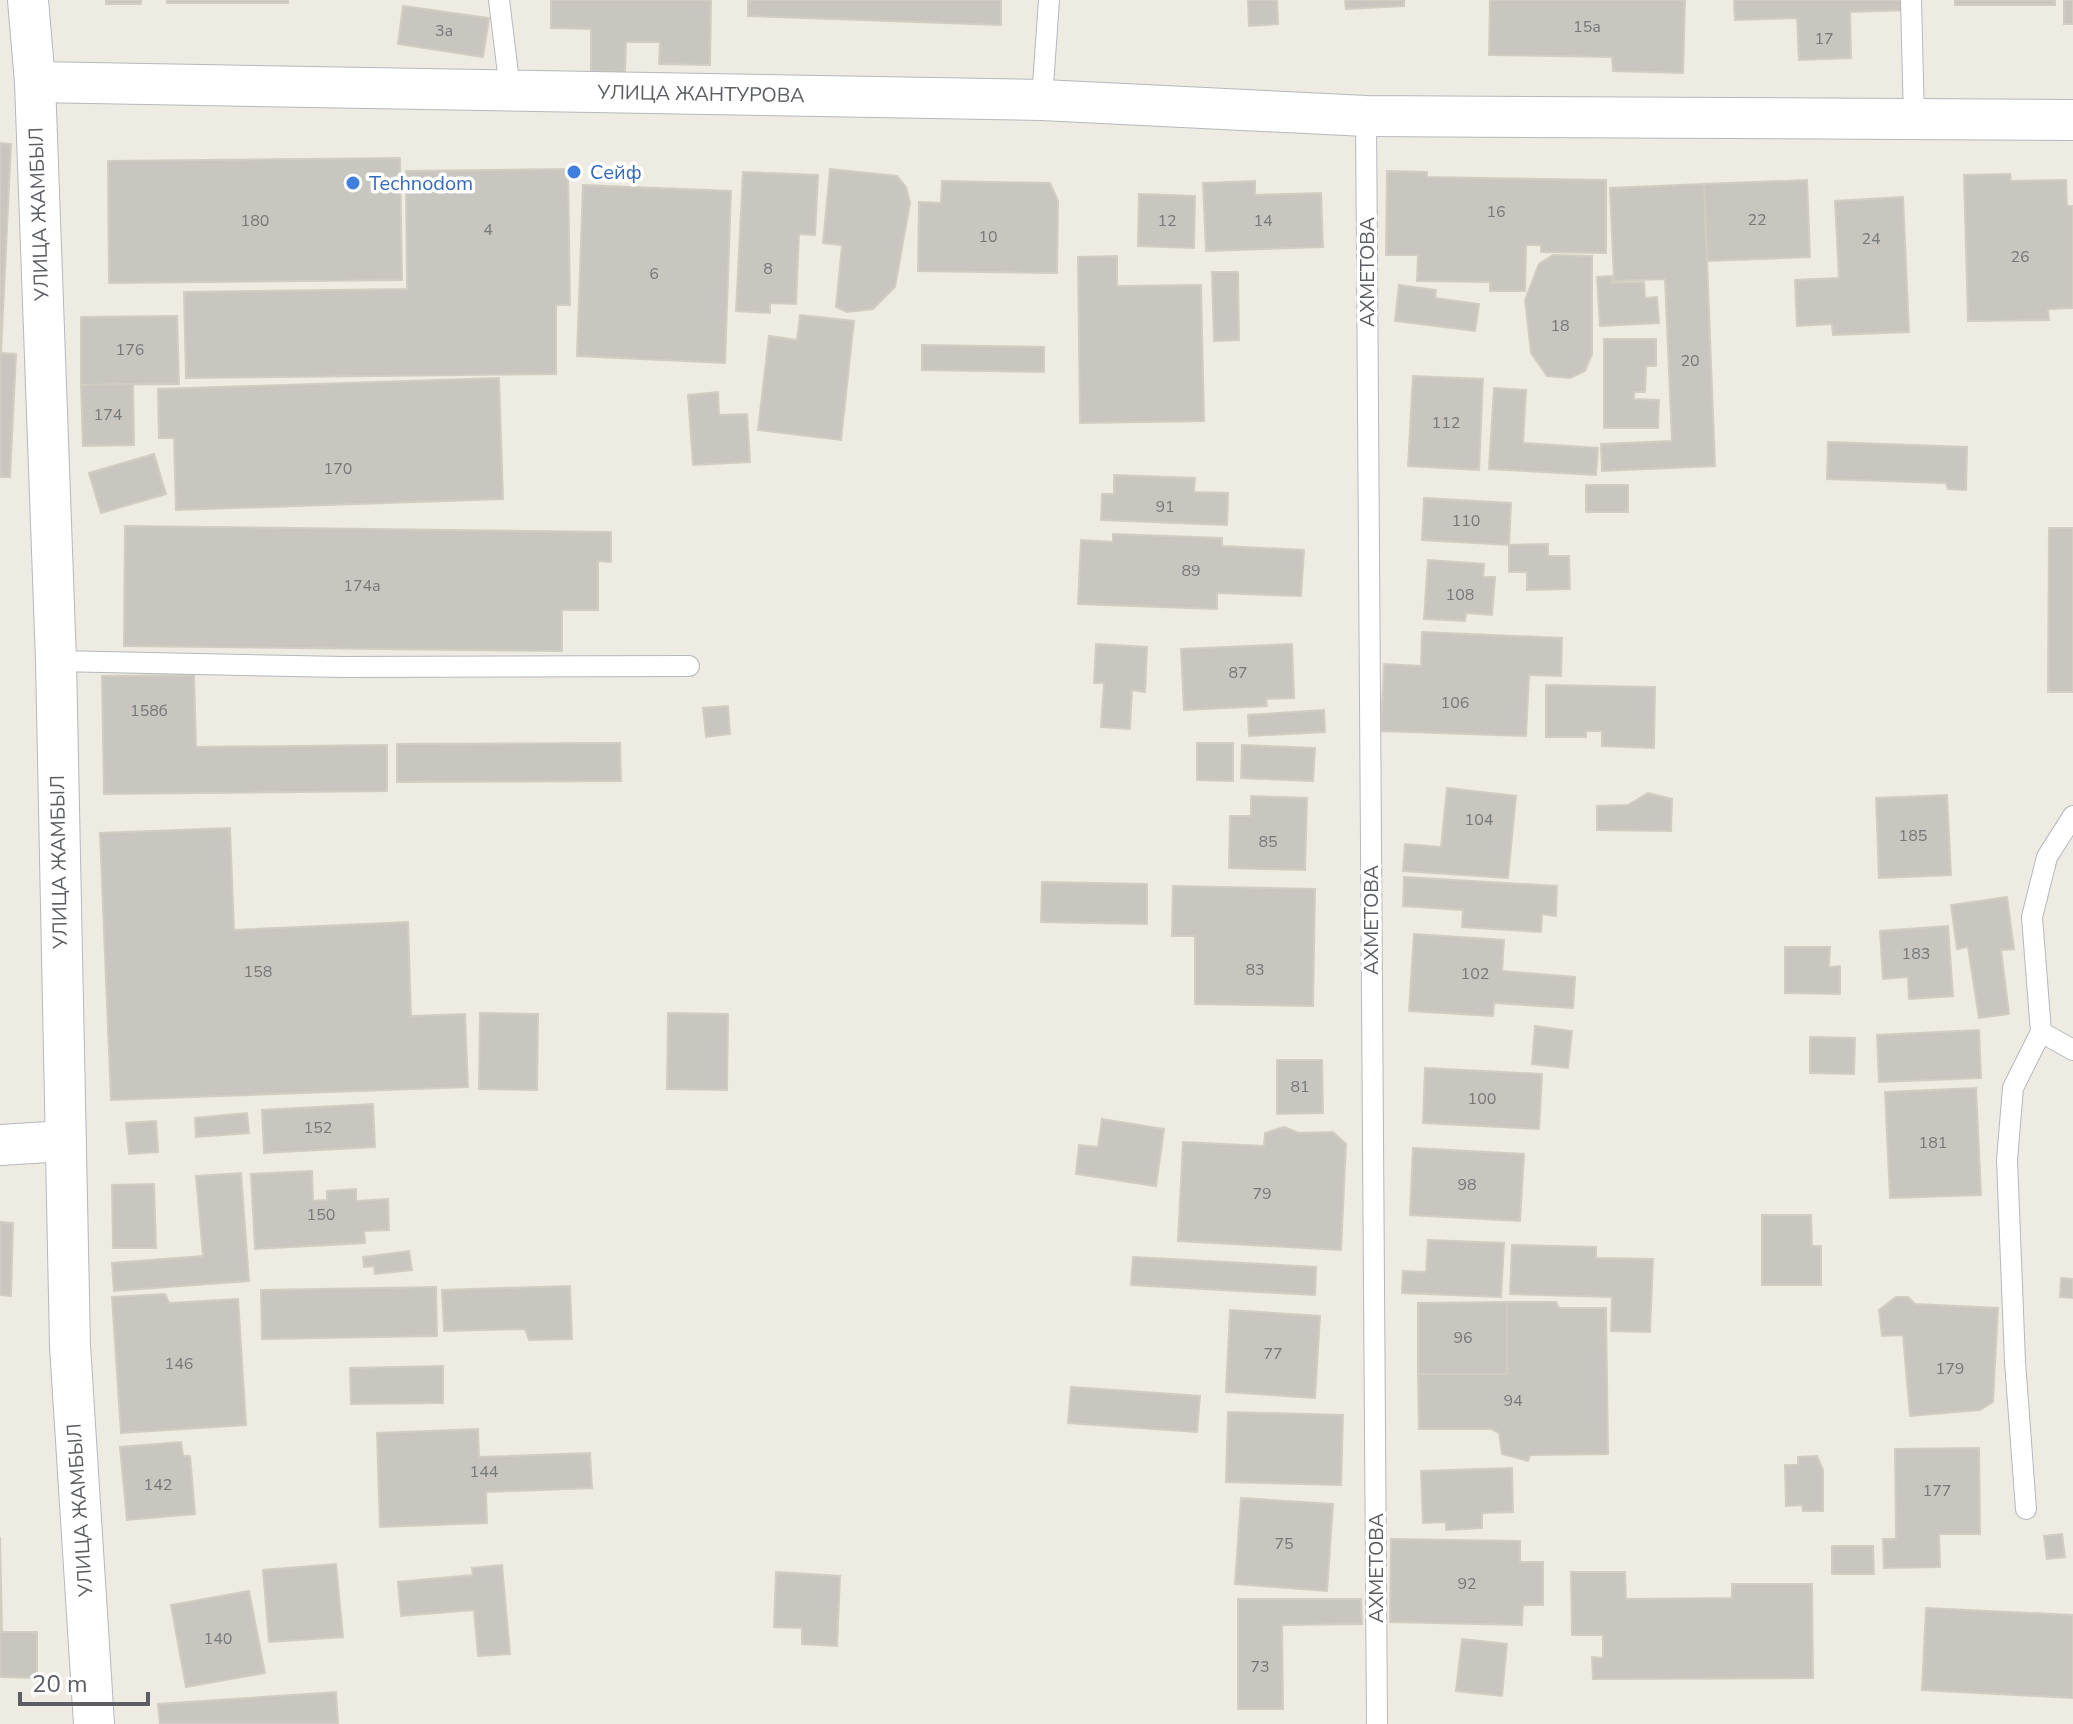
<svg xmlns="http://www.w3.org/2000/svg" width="2073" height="1724" font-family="'Nunito Sans',sans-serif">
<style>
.building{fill:#c8c6bf;stroke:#d2cdc1;stroke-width:2}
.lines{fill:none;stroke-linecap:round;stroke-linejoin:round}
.lane-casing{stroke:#b5b8bd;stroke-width:22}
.street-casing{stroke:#b5b8bd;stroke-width:42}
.lane{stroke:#fff;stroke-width:20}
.street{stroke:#fff;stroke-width:40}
.shop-dot{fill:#3f7fe0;stroke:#fff;stroke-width:3}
.labels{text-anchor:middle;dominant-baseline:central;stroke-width:7;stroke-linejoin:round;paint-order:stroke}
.number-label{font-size:16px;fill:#76787a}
.street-label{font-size:20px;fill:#5b5e63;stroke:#fff}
.shop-label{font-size:20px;fill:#366cbe;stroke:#fff;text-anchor:start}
</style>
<rect width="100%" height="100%" fill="#eeebe2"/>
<!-- building -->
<g class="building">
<rect x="106" y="0" width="35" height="4"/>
<rect x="167" y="0" width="121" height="3"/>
<polygon points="551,0 711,0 710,65 659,64 660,42 626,42 625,72 591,71 591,29 551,28"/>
<polygon points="748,0 1001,0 1001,25 748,16"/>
<polygon points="1248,0 1277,0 1278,24 1249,26"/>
<polygon points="1345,0 1404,0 1404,6 1346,9"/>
<polygon points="1490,0 1685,0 1683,73 1613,71 1612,57 1489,55"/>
<polygon points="1734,0 1908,0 1909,10 1850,12 1851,58 1799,60 1797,18 1735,20"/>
<rect x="1955" y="0" width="100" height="5"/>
<rect x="2064" y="0" width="9" height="24"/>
<polygon points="403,6 489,18 483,57 398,44"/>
<polygon points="0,143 11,144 1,353 16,354 10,477 0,477"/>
<polygon points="400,158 402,280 109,283 108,161"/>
<polygon points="568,169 570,305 556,305 556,374 186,378 184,292 407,289 406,171"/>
<polygon points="830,169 897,176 906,187 910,203 895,287 873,309 847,312 836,307 842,245 823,243"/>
<polygon points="1387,171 1427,172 1427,177 1606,180 1606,253 1541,252 1541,245 1526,245 1525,291 1490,291 1490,282 1417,281 1418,255 1386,255"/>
<polygon points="743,172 818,175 815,235 799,234 796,304 770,303 770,313 736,311"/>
<polygon points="2010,174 2011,181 2066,180 2067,206 2073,206 2073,308 2048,309 2049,320 1968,321 1964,175"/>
<polygon points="1807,180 1810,257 1707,261 1704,184"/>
<polygon points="942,181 1050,183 1058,201 1057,273 918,271 919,202 941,203"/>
<polygon points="1255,181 1255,195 1321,193 1323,247 1206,251 1203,183"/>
<polygon points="1704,184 1715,466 1602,471 1601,444 1672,441 1665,279 1614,281 1610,188"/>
<polygon points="583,185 731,191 725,363 577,356"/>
<polygon points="1139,194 1195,196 1194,248 1138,246"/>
<polygon points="1903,197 1909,332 1833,335 1832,324 1797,326 1795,280 1839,278 1835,201"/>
<polygon points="1553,255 1592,256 1592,354 1585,371 1570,378 1547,376 1531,353 1525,300 1539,264"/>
<polygon points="1117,256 1117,286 1201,285 1204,421 1080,423 1078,257"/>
<polygon points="1212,272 1238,272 1239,340 1214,341"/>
<polygon points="1612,276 1612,283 1644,282 1645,298 1657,297 1659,323 1600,326 1597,277"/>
<polygon points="1399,285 1436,290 1435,298 1479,304 1475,331 1395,321"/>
<polygon points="800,315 854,321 841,440 758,430 769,336 797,340"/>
<polygon points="177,316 179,384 81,385 81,317"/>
<polygon points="1604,339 1656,339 1656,366 1646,366 1645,392 1634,392 1634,399 1659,400 1658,428 1604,428"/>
<polygon points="922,345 1044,347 1044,372 922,370"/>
<polygon points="1413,376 1483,379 1479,470 1408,466"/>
<polygon points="499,378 503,499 176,510 174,438 159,438 158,389"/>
<polygon points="133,384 134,445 83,446 81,385"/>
<polygon points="1494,388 1526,390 1523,443 1598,448 1596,475 1489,469"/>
<polygon points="718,392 719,415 747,414 750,462 693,465 688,395"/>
<polygon points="1828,442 1967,447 1966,490 1948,489 1946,483 1827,479"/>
<polygon points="154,454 166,494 101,513 89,473"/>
<polygon points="1114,475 1195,478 1194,492 1228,493 1227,525 1101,520 1102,494 1114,494"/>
<rect x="1586" y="485" width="42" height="27"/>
<polygon points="1424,498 1511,503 1509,545 1422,540"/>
<polygon points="125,526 611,532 611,562 598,561 598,610 562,610 562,651 124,646"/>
<polygon points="2049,528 2073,528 2073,692 2048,692"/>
<polygon points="1113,534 1222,538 1222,546 1304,550 1301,596 1217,593 1217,609 1078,604 1081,540 1113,542"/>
<polygon points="1548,544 1548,556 1569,556 1570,589 1527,590 1527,572 1509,572 1509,545"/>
<polygon points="1428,560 1484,564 1483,577 1495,577 1492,615 1466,613 1465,621 1424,619"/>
<polygon points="1422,632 1562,638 1561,676 1529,675 1526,736 1381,731 1384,664 1421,666"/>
<polygon points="1096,644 1147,647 1145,692 1132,690 1130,729 1101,727 1104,683 1094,683"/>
<polygon points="1292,644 1294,698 1266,699 1267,706 1184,710 1181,649"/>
<polygon points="194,675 196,747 387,745 387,791 104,794 102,676"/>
<polygon points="1546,685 1655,687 1654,748 1602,746 1602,731 1586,731 1586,737 1546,737"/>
<polygon points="728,706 730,734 706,737 703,708"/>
<polygon points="1324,710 1325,732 1249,736 1248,715"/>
<polygon points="620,743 621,781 397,782 397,744"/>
<polygon points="1197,743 1233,743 1233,781 1197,780"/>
<polygon points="1242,745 1315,748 1313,781 1241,778"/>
<polygon points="1447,788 1516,796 1508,878 1403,871 1405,844 1441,847"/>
<polygon points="1648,793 1672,799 1671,831 1597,830 1597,806 1628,805"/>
<polygon points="1947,795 1951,875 1879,878 1876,798"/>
<polygon points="1251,796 1307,798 1305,870 1229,868 1230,816 1251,816"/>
<polygon points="230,828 234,930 408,922 411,1016 465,1014 468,1087 111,1100 100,833"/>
<polygon points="1404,877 1557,886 1556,916 1542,914 1541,932 1462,927 1463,910 1403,906"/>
<polygon points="1042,882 1147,884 1147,924 1041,922"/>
<polygon points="1173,886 1315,889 1313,1006 1195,1004 1195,936 1172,936"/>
<polygon points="2007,897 2014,949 2001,950 2009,1014 1979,1018 1968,947 1957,949 1951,905"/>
<polygon points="1948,926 1953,996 1909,999 1908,977 1883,979 1880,931"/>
<polygon points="1414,934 1504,940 1502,971 1575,977 1573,1008 1494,1003 1493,1016 1409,1011"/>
<polygon points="1785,947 1830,947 1829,967 1840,966 1840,994 1785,993"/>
<polygon points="480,1013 538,1014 537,1090 479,1089"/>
<polygon points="668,1013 728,1014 727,1090 667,1089"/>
<polygon points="1535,1026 1572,1031 1568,1068 1532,1064"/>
<polygon points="1979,1030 1981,1078 1879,1082 1877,1035"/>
<polygon points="1810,1037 1855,1038 1854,1074 1810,1073"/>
<polygon points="1277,1060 1322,1060 1323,1113 1277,1114"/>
<polygon points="1425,1068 1542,1074 1539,1129 1423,1123"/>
<polygon points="1976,1088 1981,1195 1890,1198 1885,1092"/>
<polygon points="373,1104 375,1147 264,1153 262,1110"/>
<polygon points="247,1113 249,1133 196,1137 195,1118"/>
<polygon points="1102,1119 1164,1129 1156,1186 1076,1174 1079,1145 1098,1147"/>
<polygon points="156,1121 158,1152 129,1154 126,1123"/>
<polygon points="1284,1127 1299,1133 1333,1132 1346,1144 1341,1250 1178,1241 1183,1142 1264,1146 1265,1133"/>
<polygon points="1413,1148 1524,1154 1520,1221 1410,1215"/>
<polygon points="312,1171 313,1201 327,1200 327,1191 356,1189 356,1201 388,1199 389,1230 364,1231 365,1243 255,1249 251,1174"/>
<polygon points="241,1173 249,1281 114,1291 112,1263 203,1256 196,1176"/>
<polygon points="154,1184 156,1248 113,1248 112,1185"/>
<polygon points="1762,1215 1811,1215 1812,1246 1821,1246 1821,1285 1762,1285"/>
<polygon points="0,1222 13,1223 11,1296 0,1295"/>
<polygon points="1428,1240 1504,1243 1501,1297 1402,1293 1403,1271 1426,1272"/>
<polygon points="1512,1245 1596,1247 1596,1258 1653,1259 1650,1332 1611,1331 1612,1297 1510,1294"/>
<polygon points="409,1251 412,1270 375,1274 374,1266 364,1267 363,1257"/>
<polygon points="1133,1257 1316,1267 1315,1295 1131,1285"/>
<polygon points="2061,1278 2073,1279 2073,1298 2060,1297"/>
<polygon points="570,1286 572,1339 529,1340 525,1329 444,1331 442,1290"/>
<polygon points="436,1287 437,1336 262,1339 261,1290"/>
<polygon points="165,1294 169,1303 238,1299 246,1425 121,1433 112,1297"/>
<polygon points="1896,1297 1908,1297 1915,1304 1998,1308 1993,1402 1980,1410 1910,1416 1903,1335 1882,1336 1879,1310"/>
<polygon points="1507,1302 1556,1302 1559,1308 1606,1308 1608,1454 1530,1455 1528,1461 1502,1454 1499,1433 1491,1429 1419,1429 1418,1374 1507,1374"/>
<polygon points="1507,1302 1507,1374 1418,1374 1418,1303"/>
<polygon points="1230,1310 1320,1316 1315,1398 1226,1392"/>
<polygon points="443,1366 443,1403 351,1404 350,1368"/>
<polygon points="1071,1387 1200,1396 1197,1432 1068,1423"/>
<polygon points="1228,1412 1343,1415 1341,1485 1226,1482"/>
<polygon points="478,1429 479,1457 590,1453 592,1488 486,1492 487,1523 380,1527 377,1433"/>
<polygon points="181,1442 183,1456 190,1456 195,1514 127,1520 120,1447"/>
<polygon points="1979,1448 1980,1534 1939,1534 1940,1567 1884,1568 1883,1539 1896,1539 1895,1449"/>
<polygon points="1817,1456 1823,1470 1823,1511 1803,1511 1802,1505 1786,1506 1785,1465 1798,1465 1798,1457"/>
<polygon points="1512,1468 1513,1512 1482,1513 1482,1528 1446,1530 1446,1522 1423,1523 1421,1471"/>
<polygon points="1241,1498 1333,1504 1327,1591 1235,1584"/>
<polygon points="2062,1534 2065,1557 2047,1559 2044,1536"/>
<polygon points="0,1537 2,1632 37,1632 37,1678 0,1677"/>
<polygon points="1391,1539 1520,1541 1520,1562 1543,1562 1543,1605 1523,1605 1522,1625 1390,1622"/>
<polygon points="1832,1546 1873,1546 1874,1574 1832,1574"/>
<polygon points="336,1564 343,1637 269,1642 263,1570"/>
<polygon points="502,1565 510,1654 478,1656 474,1610 401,1616 398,1582 473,1575 472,1568"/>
<polygon points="776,1572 840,1576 837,1646 802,1644 802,1628 774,1627"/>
<polygon points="1571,1572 1625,1572 1626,1599 1732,1598 1732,1584 1812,1584 1813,1678 1593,1679 1592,1657 1603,1658 1603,1635 1572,1635"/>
<polygon points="249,1591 265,1673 186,1687 171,1605"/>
<polygon points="1238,1599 1361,1599 1362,1624 1282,1625 1283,1709 1238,1709"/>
<polygon points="1926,1608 2073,1615 2073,1698 1922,1690"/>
<polygon points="1462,1639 1507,1644 1502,1696 1456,1691"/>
<polygon points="336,1692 338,1724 160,1724 158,1704"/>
</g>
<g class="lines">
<defs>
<g id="lane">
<polyline points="499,0 510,90"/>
<polyline points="1911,0 1914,119"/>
<polyline points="1042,100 1049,0"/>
<polyline points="1366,116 1377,1724"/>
<polyline points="56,661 343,667 689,666"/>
<polyline points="2041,1032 2073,1050"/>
<polyline points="2026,1509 2015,1362 2007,1160 2013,1088 2041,1032 2032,917 2047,857 2073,816"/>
</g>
<g id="street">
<polyline points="28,0 35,82 56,661 70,1346 94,1724"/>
<polyline points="35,82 1042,100 1366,116 2073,120"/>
<polyline points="0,1145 64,1141"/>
</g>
</defs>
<!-- lane casing -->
<use href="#lane" class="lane-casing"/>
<!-- street casing -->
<use href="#street" class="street-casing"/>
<!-- lane -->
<use href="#lane" class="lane"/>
<!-- street -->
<use href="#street" class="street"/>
</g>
<!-- markers -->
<g class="shop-dot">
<circle cx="574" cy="172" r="8"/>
<circle cx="353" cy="183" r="8"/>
</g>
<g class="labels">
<!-- number labels -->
<g class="number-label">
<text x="1587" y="27">15а</text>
<text x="444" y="31">3а</text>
<text x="1824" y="39">17</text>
<text x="1496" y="212">16</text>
<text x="1757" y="220">22</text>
<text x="255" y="221">180</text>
<text x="1167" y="221">12</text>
<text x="1263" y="221">14</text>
<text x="488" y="230">4</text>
<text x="988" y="237">10</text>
<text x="1871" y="239">24</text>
<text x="2020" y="257">26</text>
<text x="768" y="269">8</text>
<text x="654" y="274">6</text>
<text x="1560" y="326">18</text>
<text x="130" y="350">176</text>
<text x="1690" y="361">20</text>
<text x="108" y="415">174</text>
<text x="1446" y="423">112</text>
<text x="338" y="469">170</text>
<text x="1165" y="507">91</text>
<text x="1466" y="521">110</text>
<text x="1191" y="571">89</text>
<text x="362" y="586">174а</text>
<text x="1460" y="595">108</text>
<text x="1238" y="673">87</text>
<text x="1455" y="703">106</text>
<text x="149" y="711">158б</text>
<text x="1479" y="820">104</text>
<text x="1913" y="836">185</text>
<text x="1268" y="842">85</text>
<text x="1916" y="954">183</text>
<text x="1255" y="970">83</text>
<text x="258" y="972">158</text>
<text x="1475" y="974">102</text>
<text x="1300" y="1087">81</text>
<text x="1482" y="1099">100</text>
<text x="318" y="1128">152</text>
<text x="1933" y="1143">181</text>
<text x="1467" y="1185">98</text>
<text x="1262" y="1194">79</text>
<text x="321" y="1215">150</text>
<text x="1463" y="1338">96</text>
<text x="1273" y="1354">77</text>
<text x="179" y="1364">146</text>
<text x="1950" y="1369">179</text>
<text x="1513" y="1401">94</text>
<text x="484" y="1472">144</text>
<text x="158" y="1485">142</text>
<text x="1937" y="1491">177</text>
<text x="1284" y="1544">75</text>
<text x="1467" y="1584">92</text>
<text x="218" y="1639">140</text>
<text x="1260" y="1667">73</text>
</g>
<!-- street labels -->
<g class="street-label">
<text transform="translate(701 94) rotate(1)">УЛИЦА ЖАНТУРОВА</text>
<text transform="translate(39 214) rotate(-92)">УЛИЦА ЖАМБЫЛ</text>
<text transform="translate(1367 272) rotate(-90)">АХМЕТОВА</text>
<text transform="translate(59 862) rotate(-91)">УЛИЦА ЖАМБЫЛ</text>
<text transform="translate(1371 920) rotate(-90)">АХМЕТОВА</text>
<text transform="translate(80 1510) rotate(-94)">УЛИЦА ЖАМБЫЛ</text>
<text transform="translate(1376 1568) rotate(-90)">АХМЕТОВА</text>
</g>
<!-- shop labels -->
<g class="shop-label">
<text x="590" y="172">Сейф</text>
<text x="369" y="183">Technodom</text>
</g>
</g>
<!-- scale -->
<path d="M20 1692v12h128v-12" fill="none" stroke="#5b5e63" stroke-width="4"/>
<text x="32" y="1692" font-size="24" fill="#5b5e63" stroke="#ffffff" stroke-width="6" paint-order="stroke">20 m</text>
</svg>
